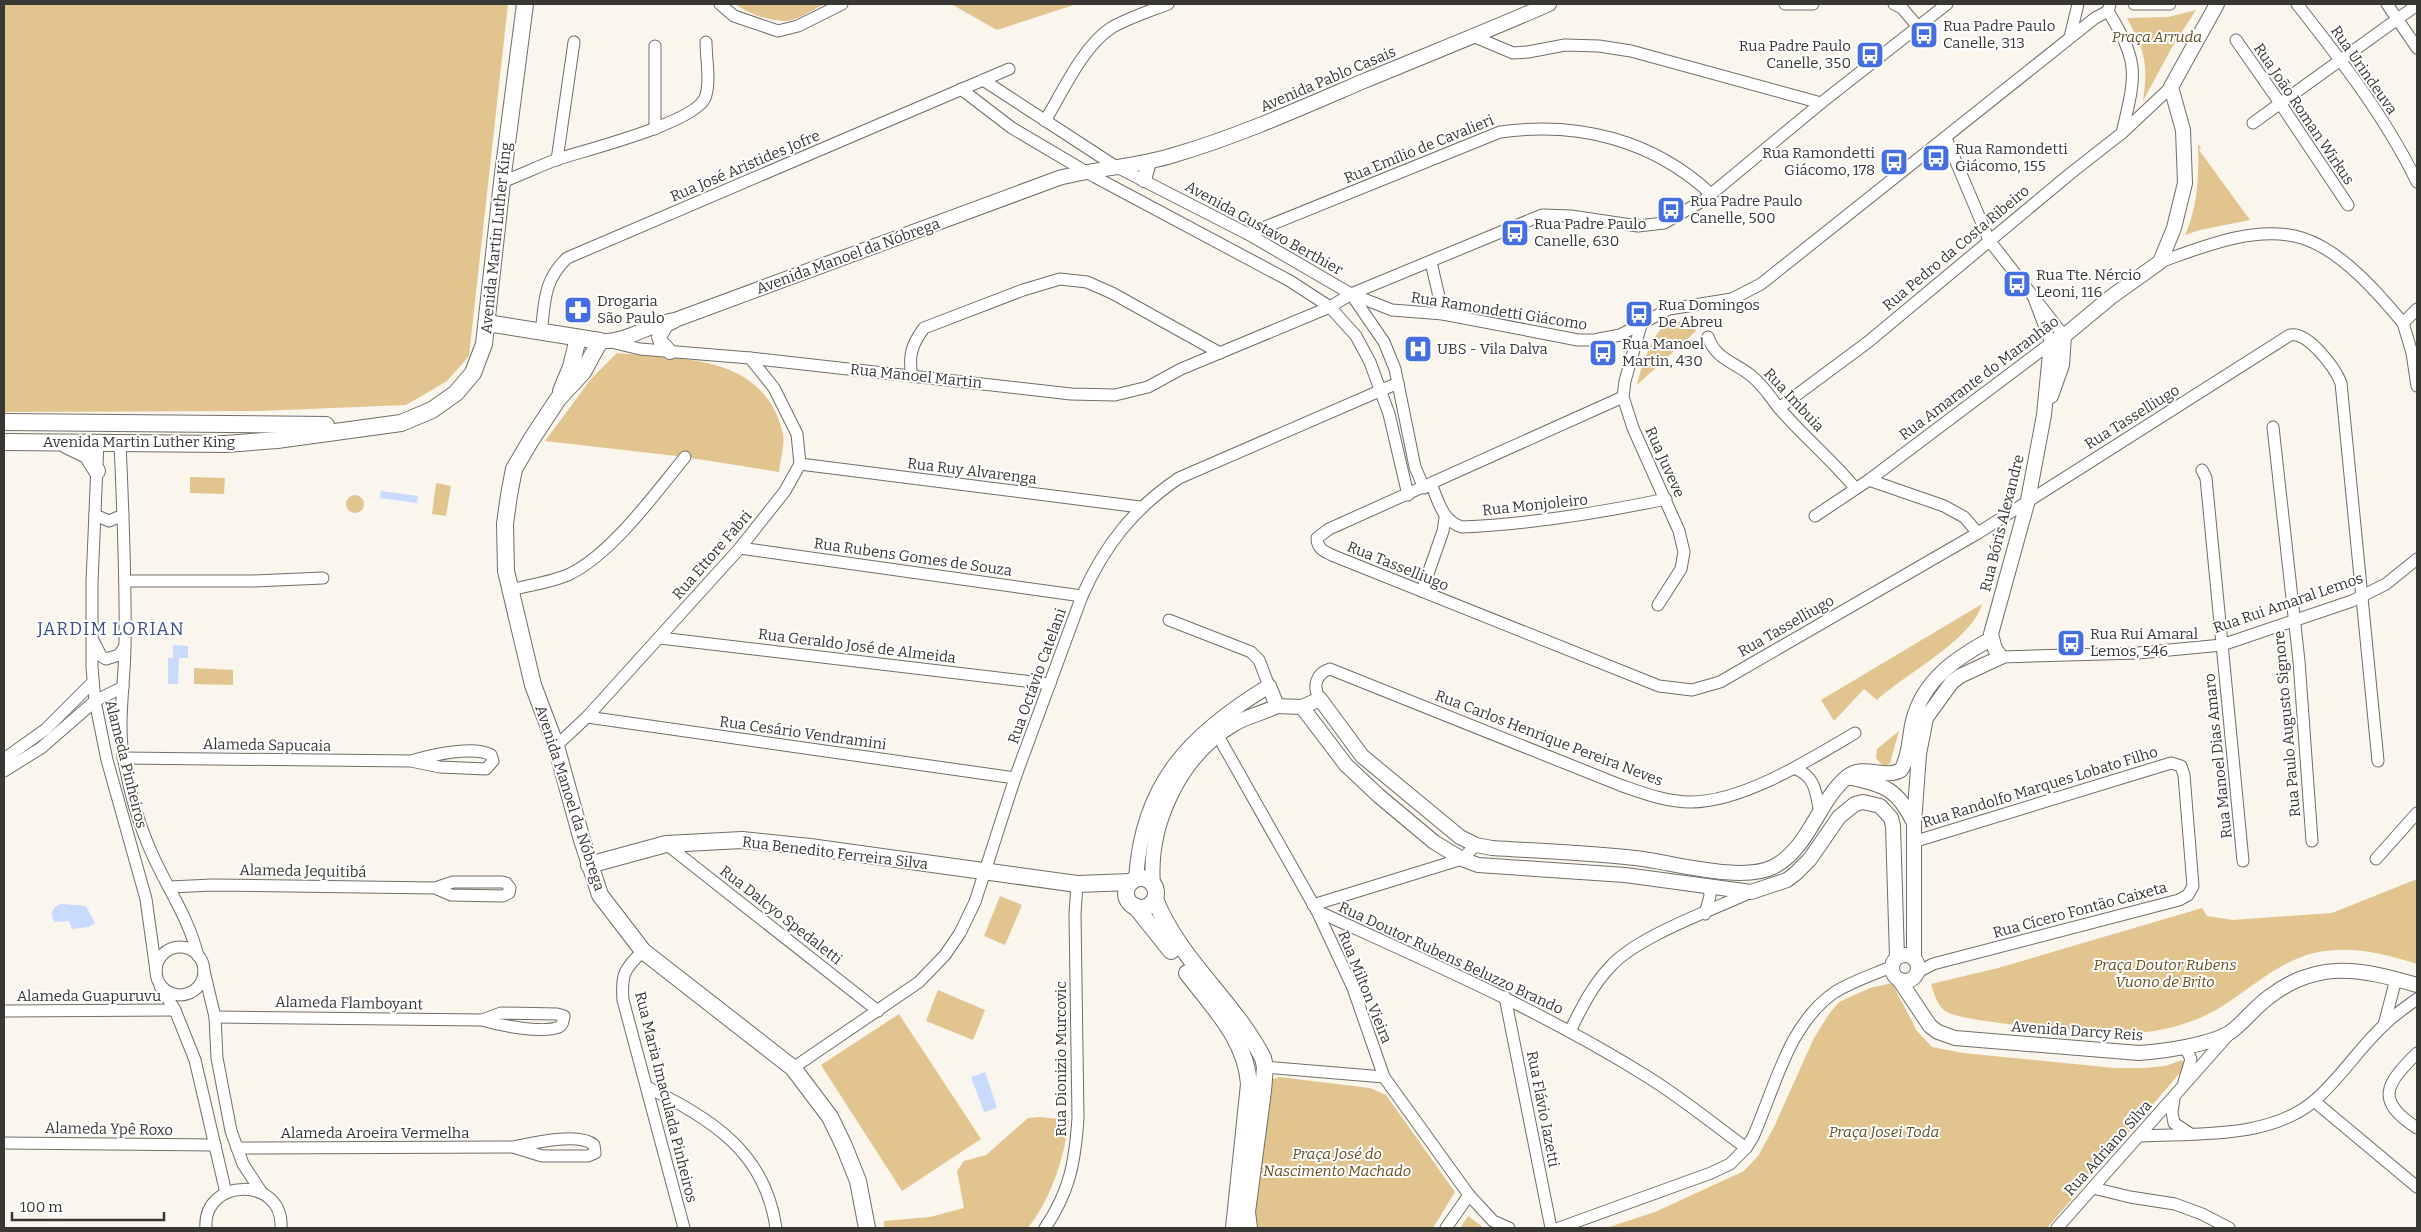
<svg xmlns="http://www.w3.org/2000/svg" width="2421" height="1232" font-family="Bitter,serif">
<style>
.green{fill:#e2c58e}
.water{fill:#c9daff}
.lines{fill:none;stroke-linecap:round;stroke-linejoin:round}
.minor-casing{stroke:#726e67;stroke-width:13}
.tertiary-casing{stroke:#726e67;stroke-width:16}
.secondary-casing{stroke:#726e67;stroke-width:18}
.minor{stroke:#fff;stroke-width:11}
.tertiary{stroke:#fff;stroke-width:14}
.secondary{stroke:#fff;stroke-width:16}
.labels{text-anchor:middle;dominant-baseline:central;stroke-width:4;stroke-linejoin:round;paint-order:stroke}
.poi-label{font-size:15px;fill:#393734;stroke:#fff;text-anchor:start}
.park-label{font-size:15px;font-style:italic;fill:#664f1f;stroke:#fff}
.street-label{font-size:15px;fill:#393734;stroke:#fff}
.quarter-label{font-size:18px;letter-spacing:1px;fill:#39508a;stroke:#fff}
</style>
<rect width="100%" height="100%" fill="#faf5ed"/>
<!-- green -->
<g class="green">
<polygon points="4,4 508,4 469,356 447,381 406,405 259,411 4,412"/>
<path d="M736,4H824C814,9 803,17 792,20C777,24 747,14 736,4Z"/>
<polygon points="951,4 1077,4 997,30"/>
<path d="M2196,10L2171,49L2143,101C2149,62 2144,51 2127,18L2168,17Z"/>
<path d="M2198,144L2201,148L2199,150L2250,220L2200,230L2185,235C2198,207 2199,175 2198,144Z"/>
<path d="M1689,321L1696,331L1637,385C1640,370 1652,333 1666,325C1673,321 1682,321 1689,321Z"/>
<path d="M617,353C683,360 764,353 783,434C785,445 780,461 779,472L685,457L545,441L591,379Z"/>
<polygon points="190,477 225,478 224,494 190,493"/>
<polygon points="436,483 451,486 446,516 432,514"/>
<circle cx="355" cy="504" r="9"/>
<polygon points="2000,537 1995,558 1987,545"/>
<path d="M1982,604C1972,640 1905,674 1877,700L1864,689L1834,721L1821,700Z"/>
<polygon points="194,668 233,670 233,685 194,684"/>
<polygon points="1899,731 1890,763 1886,766 1881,764 1876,758 1877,749"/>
<path d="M2417,879V964C2382,953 2350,945 2314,953C2270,964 2241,1000 2202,1017C2186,1024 2165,1030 2147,1032C2121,1035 1962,1024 1945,1011C1937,1005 1934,993 1931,984L1998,968L2202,908L2207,916L2233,920L2332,913Z"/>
<polygon points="1000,896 1022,905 1005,945 984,936"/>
<polygon points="1892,983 1917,1031 1932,1047 1963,1053 2114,1068 2144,1068 2165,1066 2182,1060 2185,1067 2047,1228 1606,1228 1655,1212 1744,1171 1758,1156 1774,1127 1814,1038 1829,1014 1839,1002 1870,988"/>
<polygon points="938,990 985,1010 973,1040 926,1021"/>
<polygon points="899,1014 981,1139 902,1191 821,1065"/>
<polygon points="1279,1077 1370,1088 1386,1095 1455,1192 1433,1228 1253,1228 1267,1081"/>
<path d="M1040,1117L1069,1120C1064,1158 1052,1197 1028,1228H884V1221L930,1217L964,1208L957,1171L964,1161L986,1155L1028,1118Z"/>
<polygon points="1468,1216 1484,1228 1460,1228"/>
</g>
<!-- water -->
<g class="water">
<polygon points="381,491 418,496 417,503 380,498"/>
<polygon points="173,645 188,646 188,658 179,658 178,684 168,684 168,658 173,658"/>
<path d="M62,904L86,906L95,923L89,927L72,929L69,921L55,922C49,915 53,905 62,904Z"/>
<polygon points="985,1072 997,1108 984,1112 971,1077"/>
</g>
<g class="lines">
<defs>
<g id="minor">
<polyline points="720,4 734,16 778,31 798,26 842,4"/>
<polyline points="1785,4 1813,4"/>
<polyline points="1894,4 1902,8 1918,27"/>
<polyline points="2134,4 2170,4"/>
<path d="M2297,4C2341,60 2386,118 2417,182"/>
<polyline points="2387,4 2417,48"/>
<path d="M2110,5L2108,11C2140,64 2136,74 2122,133"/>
<polyline points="1475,37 1513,53 1528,52 1565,45 1599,46 1631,51 1821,103"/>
<polyline points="2070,37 2078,4"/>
<polyline points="2236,40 2280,103 2348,205"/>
<polyline points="983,80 1115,166 1248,234 1351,294 1384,342 1395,369 1415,467 1424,488"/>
<polyline points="961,89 1012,128 1095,177 1290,281 1330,307 1356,336 1370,362 1389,414 1408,495"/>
<path d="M1045,121C1062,93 1083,46 1111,28C1128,18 1150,11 1168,4"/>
<polyline points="2253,123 2417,5"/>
<polyline points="655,129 655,46"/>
<polyline points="1946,138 1989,240 2064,336"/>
<polyline points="557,160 574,42"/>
<path d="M502,182C521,175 539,166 558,159C586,150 694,123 705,98C711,82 706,59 706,42"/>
<path d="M1248,234L1500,132C1578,121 1653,140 1711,194"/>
<polyline points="1431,262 1443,314"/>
<path d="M2160,262C2202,247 2256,224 2302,238C2341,250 2378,293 2403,323L2417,309"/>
<polyline points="1351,294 1392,310 1443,314 1578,340 1594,340 1620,335 1669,309 1732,299 1761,284 2095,18 2108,11"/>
<polyline points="2403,323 2412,353 2417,386"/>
<polyline points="1641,325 1625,381 1623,397 1633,428 1679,531 1684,552 1681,569 1658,605"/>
<path d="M541,333C545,302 543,281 567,258L1009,69"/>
<path d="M1708,337C1715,358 1733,362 1749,374C1763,384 1769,396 1779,408C1803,436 1832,460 1855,488"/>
<polyline points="611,342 640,349 750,358 1071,394 1115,395 1148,387 1181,369 1330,307 1351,294 1542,215 1571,216 1638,226 1664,223 1704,200 1821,103 1947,4"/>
<path d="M912,376C908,356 912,344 924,328L1023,290L1060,279L1087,282L1112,293L1220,353"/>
<path d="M1623,397L1329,529L1317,538C1317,549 1325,552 1334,556L1659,686L1692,690L1720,682L1978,533L2290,335C2308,331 2335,368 2341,383L2378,761"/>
<polyline points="1779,408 1868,342 2071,173 2122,133 2171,87"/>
<polyline points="2273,427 2299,661 2312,841"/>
<polyline points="98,442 92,582 92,667 95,701 107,760 146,899 156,971"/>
<path d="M120,443C123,510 126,577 125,644C125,684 116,726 125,766C130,792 137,818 147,842C163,883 187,912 198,956"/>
<polyline points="800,464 1140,507"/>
<polyline points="2202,470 2206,478 2243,861"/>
<polyline points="1869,480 1944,506 1964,517 1978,533"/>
<path d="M1431,484C1439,502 1442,521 1462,527C1531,524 1599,513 1666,499"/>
<polyline points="95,515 109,521 123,515"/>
<polyline points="1815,516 1869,480 2051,343 2035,301"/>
<polyline points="740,548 1082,596"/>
<polyline points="125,581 252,581 323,578"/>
<path d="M511,590C530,585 552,582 570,574C612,553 655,494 685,457"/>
<polyline points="1422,591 1443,531 1445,518"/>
<polyline points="1169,620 1251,652 1259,660 1269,686"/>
<polyline points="660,638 1050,684"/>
<polyline points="94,642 101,656 106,659 119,655 125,646"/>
<polyline points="2001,657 2138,653 2222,645 2352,601 2386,584 2417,559"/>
<path d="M1320,699C1312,687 1316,673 1330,669L1620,785C1643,793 1666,802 1691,802C1743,802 1811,759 1855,733"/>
<polyline points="587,717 1015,778"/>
<polyline points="1218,736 1317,911 1353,988 1384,1077 1469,1195 1493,1221 1509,1228"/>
<polyline points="556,746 587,717 740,548 785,491 800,464 797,434 774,388 750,358"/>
<path d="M123,758L411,761L440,767L486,769L493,761L491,755C473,745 429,756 411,761"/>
<polyline points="4,759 46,729 93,682"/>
<path d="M1796,769C1816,777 1816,794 1820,813"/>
<polyline points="4,771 41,748 95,701 123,687"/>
<polyline points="1913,842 2171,763 2181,766 2184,775 2193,886 2188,895 2179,900 1933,964 1918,972"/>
<polyline points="666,844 878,1011"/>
<polyline points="2376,859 2417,813"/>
<polyline points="170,887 212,885 435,888 453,882 502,882 506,883 510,888 509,893 503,896 451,895 435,888"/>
<polyline points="1313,905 1462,859 1476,845"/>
<path d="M1317,911C1431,963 1545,1012 1651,1079C1684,1100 1715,1125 1746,1148"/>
<polyline points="1705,914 1710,896 1709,886"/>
<circle cx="180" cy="971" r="24"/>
<path d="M643,951C624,969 621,975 623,1000L684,1228"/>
<polyline points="204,971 215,1017 217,1058 231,1131 243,1164 262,1193"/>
<polyline points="160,986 175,1010 195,1060 226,1193"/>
<polyline points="1505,997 1551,1228"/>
<polyline points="4,1011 175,1010"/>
<path d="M215,1017L482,1020C499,1025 542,1034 559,1027C563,1025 563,1021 564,1016L557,1014L501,1013L482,1020"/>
<polyline points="2384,1025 2396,979"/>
<path d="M1570,1031C1581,1009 1592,986 1610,967C1636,937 1712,910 1751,892"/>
<path d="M2417,1053C2386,1084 2374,1100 2417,1128"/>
<polyline points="1265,1067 1384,1077"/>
<path d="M793,1068L919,982L945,955L960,933L975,902L1015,778L1082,596C1105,545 1133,509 1179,478L1398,383"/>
<polyline points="2184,1082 2191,1059 2185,1047"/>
<path d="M647,1087C711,1119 765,1151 776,1228"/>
<polyline points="2174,1099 2172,1112 2174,1123 2189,1133"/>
<polyline points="2314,1101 2417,1187"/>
<path d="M2141,1136C2196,1133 2269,1139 2314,1101C2340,1079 2359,1048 2384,1025C2394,1015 2406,1007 2417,999"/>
<polyline points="4,1143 215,1145"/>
<path d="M237,1148L513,1147C533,1143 579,1132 594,1145L595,1153L588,1156H542L513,1147"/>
<polyline points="2093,1188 2130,1197 2175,1204 2202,1214 2229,1228"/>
<path d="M206,1228C202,1178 284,1175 281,1228"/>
<path d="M1045,1228C1070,1191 1075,1162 1078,1118L1075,914L1077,884"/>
<polyline points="1446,1228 1469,1195"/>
<path d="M1559,1228L1711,1173L1730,1164L1746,1148L1753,1137C1775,1088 1788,1024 1835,992C1853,981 1872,975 1891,967"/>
<polyline points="2057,1228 2230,1033"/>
</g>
<g id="tertiary">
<polyline points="1144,180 1149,162"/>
<path d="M600,341C625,343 650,324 675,320L1059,178C1097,168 1136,167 1174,155C1239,136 1301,108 1364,81C1426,55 1488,31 1549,4"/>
<polyline points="670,352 661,342 659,337 666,325 674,321"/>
<polyline points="2051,396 2062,365 2064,336"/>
<polyline points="1302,707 1346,765 1379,796 1434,842 1462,859 1478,865 1625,875 1751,892 1787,880 1795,874 1810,859 1839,817 1855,804 1863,802 1880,806 1891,818 1893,826 1897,957"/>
<path d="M1847,777C1883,785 1897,787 1914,823"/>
<path d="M1136,879C1142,783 1190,734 1269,686L1277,706L1302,707L1320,699L1362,756L1460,837L1476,845L1492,848C1540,851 1588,853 1635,858C1672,862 1741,883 1773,867C1809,849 1818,801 1847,777C1864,763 1884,780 1901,770C1910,756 1909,736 1913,721C1923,680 1956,658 1991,639"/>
<path d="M1153,885C1148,824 1180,756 1234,724C1248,716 1263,713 1277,706"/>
<circle cx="1905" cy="968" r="13"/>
<polyline points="1914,958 1914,823 1919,754 1926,718 1952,682 1960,676 2001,657 1995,649 1991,634 2028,500 2044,415 2051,343 2064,336 2111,297 2160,262 2174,228 2185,183 2183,130 2171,87 2217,4"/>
<path d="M1900,981L1930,1026L1938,1032L1955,1038L2139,1053C2164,1051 2212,1045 2232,1031C2245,1021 2255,1007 2269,997C2318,959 2362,969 2417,985"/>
</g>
<g id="secondary">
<polyline points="487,323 600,341 583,372 558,399 531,440 514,469 509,495 505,524 506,571 533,685 556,746 582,840 600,895 643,951 793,1068 830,1117 844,1146 858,1181 867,1228"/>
<polyline points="561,391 571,367 578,338"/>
<polyline points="4,422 326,425"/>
<polyline points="4,442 226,444 277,440 401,423 432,410 456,393 473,373 484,344 502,182 525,4"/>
<polyline points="66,445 87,455 97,471"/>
<polyline points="589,865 666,844 742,840 810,847 1077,884 1131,882"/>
<circle cx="1141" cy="893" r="15"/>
<path d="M1155,899C1179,960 1233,1000 1263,1058L1265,1067L1263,1091L1247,1212L1249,1228"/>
<polyline points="1135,906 1171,951"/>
<path d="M1187,973C1213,1007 1246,1039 1249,1084L1234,1228"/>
</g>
</defs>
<!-- minor casing -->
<use href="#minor" class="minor-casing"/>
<!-- tertiary casing -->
<use href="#tertiary" class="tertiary-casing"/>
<!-- secondary casing -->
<use href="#secondary" class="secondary-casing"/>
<!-- minor -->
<use href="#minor" class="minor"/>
<!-- tertiary -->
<use href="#tertiary" class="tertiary"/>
<!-- secondary -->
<use href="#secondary" class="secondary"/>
</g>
<!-- icons -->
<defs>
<symbol id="bus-square" viewBox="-11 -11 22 22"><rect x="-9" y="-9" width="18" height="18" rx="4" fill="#456ee0" stroke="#fff"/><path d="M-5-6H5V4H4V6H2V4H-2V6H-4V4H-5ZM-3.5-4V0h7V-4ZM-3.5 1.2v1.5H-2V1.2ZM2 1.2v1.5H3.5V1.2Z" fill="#fff"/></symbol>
<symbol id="pharmacy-square" viewBox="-11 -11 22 22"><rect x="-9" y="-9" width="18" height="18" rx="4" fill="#456ee0" stroke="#fff"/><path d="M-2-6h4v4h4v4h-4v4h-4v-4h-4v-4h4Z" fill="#fff"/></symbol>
<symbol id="hospital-square" viewBox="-11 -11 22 22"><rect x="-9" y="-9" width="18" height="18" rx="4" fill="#456ee0" stroke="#fff"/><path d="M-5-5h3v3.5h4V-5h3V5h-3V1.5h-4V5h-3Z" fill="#fff"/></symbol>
</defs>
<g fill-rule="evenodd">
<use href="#bus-square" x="1908" y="19" width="32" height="32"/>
<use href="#bus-square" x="1854" y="39" width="32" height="32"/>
<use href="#bus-square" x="1920" y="142" width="32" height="32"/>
<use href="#bus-square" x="1878" y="146" width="32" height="32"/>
<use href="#bus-square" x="1655" y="194" width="32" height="32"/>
<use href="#bus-square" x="1499" y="217" width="32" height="32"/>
<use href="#bus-square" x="2001" y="268" width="32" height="32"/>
<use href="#pharmacy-square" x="562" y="294" width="32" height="32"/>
<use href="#bus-square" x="1623" y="298" width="32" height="32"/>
<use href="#hospital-square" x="1402" y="333" width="32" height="32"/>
<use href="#bus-square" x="1587" y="337" width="32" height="32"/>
<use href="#bus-square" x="2055" y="627" width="32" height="32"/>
</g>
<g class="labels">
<!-- poi labels -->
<g class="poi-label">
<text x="1943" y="26">Rua Padre Paulo<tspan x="1943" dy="17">Canelle, 313</tspan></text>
<text x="1851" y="46" text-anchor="end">Rua Padre Paulo<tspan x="1851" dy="17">Canelle, 350</tspan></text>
<text x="1955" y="149">Rua Ramondetti<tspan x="1955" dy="17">Giácomo, 155</tspan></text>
<text x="1875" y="153" text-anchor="end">Rua Ramondetti<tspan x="1875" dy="17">Giácomo, 178</tspan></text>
<text x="1690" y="201">Rua Padre Paulo<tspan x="1690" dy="17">Canelle, 500</tspan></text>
<text x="1534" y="224">Rua Padre Paulo<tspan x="1534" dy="17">Canelle, 630</tspan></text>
<text x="2036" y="275">Rua Tte. Nércio<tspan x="2036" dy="17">Leoni, 116</tspan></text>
<text x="597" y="301">Drogaria<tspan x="597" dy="17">São Paulo</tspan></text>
<text x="1658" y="305">Rua Domingos<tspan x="1658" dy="17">De Abreu</tspan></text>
<text x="1622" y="344">Rua Manoel<tspan x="1622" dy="17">Martin, 430</tspan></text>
<text x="1437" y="349">UBS - Vila Dalva</text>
<text x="2090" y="634">Rua Rui Amaral<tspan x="2090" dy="17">Lemos, 546</tspan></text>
</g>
<!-- park labels -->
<g class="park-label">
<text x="2157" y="37">Praça Arruda</text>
<text x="2165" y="965">Praça Doutor Rubens<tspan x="2165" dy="17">Vuono de Brito</tspan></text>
<text x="1884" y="1132">Praça Josei Toda</text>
<text x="1337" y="1154">Praça José do<tspan x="1337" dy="17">Nascimento Machado</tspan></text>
</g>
<!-- street labels -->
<g class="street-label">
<text transform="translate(2364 70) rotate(55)">Rua Urindeuva</text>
<text transform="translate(1328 79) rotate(-23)">Avenida Pablo Casais</text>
<text transform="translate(2304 114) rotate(56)">Rua João Roman Wirkus</text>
<text transform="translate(1419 149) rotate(-22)">Rua Emílio de Cavalieri</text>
<text transform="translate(745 166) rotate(-23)">Rua José Aristides Jofre</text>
<text transform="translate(1264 228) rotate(29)">Avenida Gustavo Berthier</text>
<text transform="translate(496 238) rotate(-84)">Avenida Martin Luther King</text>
<text transform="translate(1956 248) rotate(-40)">Rua Pedro da Costa Ribeiro</text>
<text transform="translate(848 256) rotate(-20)">Avenida Manoel da Nóbrega</text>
<text transform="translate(1499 311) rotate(9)">Rua Ramondetti Giácomo</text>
<text transform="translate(916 376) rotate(6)">Rua Manoel Martin</text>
<text transform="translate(1979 378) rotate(-37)">Rua Amarante do Maranhão</text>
<text transform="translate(1794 400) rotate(47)">Rua Imbuia</text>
<text transform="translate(2132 417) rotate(-32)">Rua Tasselliugo</text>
<text x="139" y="442">Avenida Martin Luther King</text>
<text transform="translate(1665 462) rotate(66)">Rua Juveve</text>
<text transform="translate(972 471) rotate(7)">Rua Ruy Alvarenga</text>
<text transform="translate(1535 505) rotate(-6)">Rua Monjoleiro</text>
<text transform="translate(2002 523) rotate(-76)">Rua Bóris Alexandre</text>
<text transform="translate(712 555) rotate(-49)">Rua Ettore Fabri</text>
<text transform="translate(913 557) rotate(8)">Rua Rubens Gomes de Souza</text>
<text transform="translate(1398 566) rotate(22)">Rua Tasselliugo</text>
<text transform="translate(2288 603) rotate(-19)">Rua Rui Amaral Lemos</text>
<text transform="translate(1786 626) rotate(-30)">Rua Tasselliugo</text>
<text transform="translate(857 646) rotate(7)">Rua Geraldo José de Almeida</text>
<text transform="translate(1037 676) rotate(-70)">Rua Octávio Catelani</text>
<text transform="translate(2287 724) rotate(-95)">Rua Paulo Augusto Signore</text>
<text transform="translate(803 733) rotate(8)">Rua Cesário Vendramini</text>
<text transform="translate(1549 738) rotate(21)">Rua Carlos Henrique Pereira Neves</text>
<text transform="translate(267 745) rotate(1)">Alameda Sapucaia</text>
<text transform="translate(2218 756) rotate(-96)">Rua Manoel Dias Amaro</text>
<text transform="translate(126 764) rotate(76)">Alameda Pinheiros</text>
<text transform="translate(2040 787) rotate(-17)">Rua Randolfo Marques Lobato Filho</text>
<text transform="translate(570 798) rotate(72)">Avenida Manoel da Nóbrega</text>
<text transform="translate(835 853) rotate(7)">Rua Benedito Ferreira Silva</text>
<text transform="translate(303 871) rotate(1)">Alameda Jequitibá</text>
<text transform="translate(2080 910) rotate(-15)">Rua Cícero Fontão Caixeta</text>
<text transform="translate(781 915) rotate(38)">Rua Dalcyo Spedaletti</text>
<text transform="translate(1451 958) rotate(25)">Rua Doutor Rubens Beluzzo Brando</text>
<text transform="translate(1365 987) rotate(68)">Rua Milton Vieira</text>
<text x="89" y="996">Alameda Guapuruvu</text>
<text transform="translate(349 1003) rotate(1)">Alameda Flamboyant</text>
<text transform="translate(2077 1031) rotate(4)">Avenida Darcy Reis</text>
<text transform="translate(1061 1059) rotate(-90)">Rua Dionizio Murcovic</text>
<text transform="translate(666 1097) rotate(76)">Rua Maria Imaculada Pinheiros</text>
<text transform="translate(1543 1109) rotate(79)">Rua Flávio Iazetti</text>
<text transform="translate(109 1129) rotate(1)">Alameda Ypê Roxo</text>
<text x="375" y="1133">Alameda Aroeira Vermelha</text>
<text transform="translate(2108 1148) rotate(-48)">Rua Adriano Silva</text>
</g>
<!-- quarter labels -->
<g class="quarter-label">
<text x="111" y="629">JARDIM LORIAN</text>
</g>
</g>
<!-- border -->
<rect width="2421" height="1232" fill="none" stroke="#393734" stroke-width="10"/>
<!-- scale -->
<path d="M12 1212v8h152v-8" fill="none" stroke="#393734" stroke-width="2.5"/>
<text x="20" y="1212" font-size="15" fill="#393734" stroke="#ffffff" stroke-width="4" paint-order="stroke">100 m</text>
</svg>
